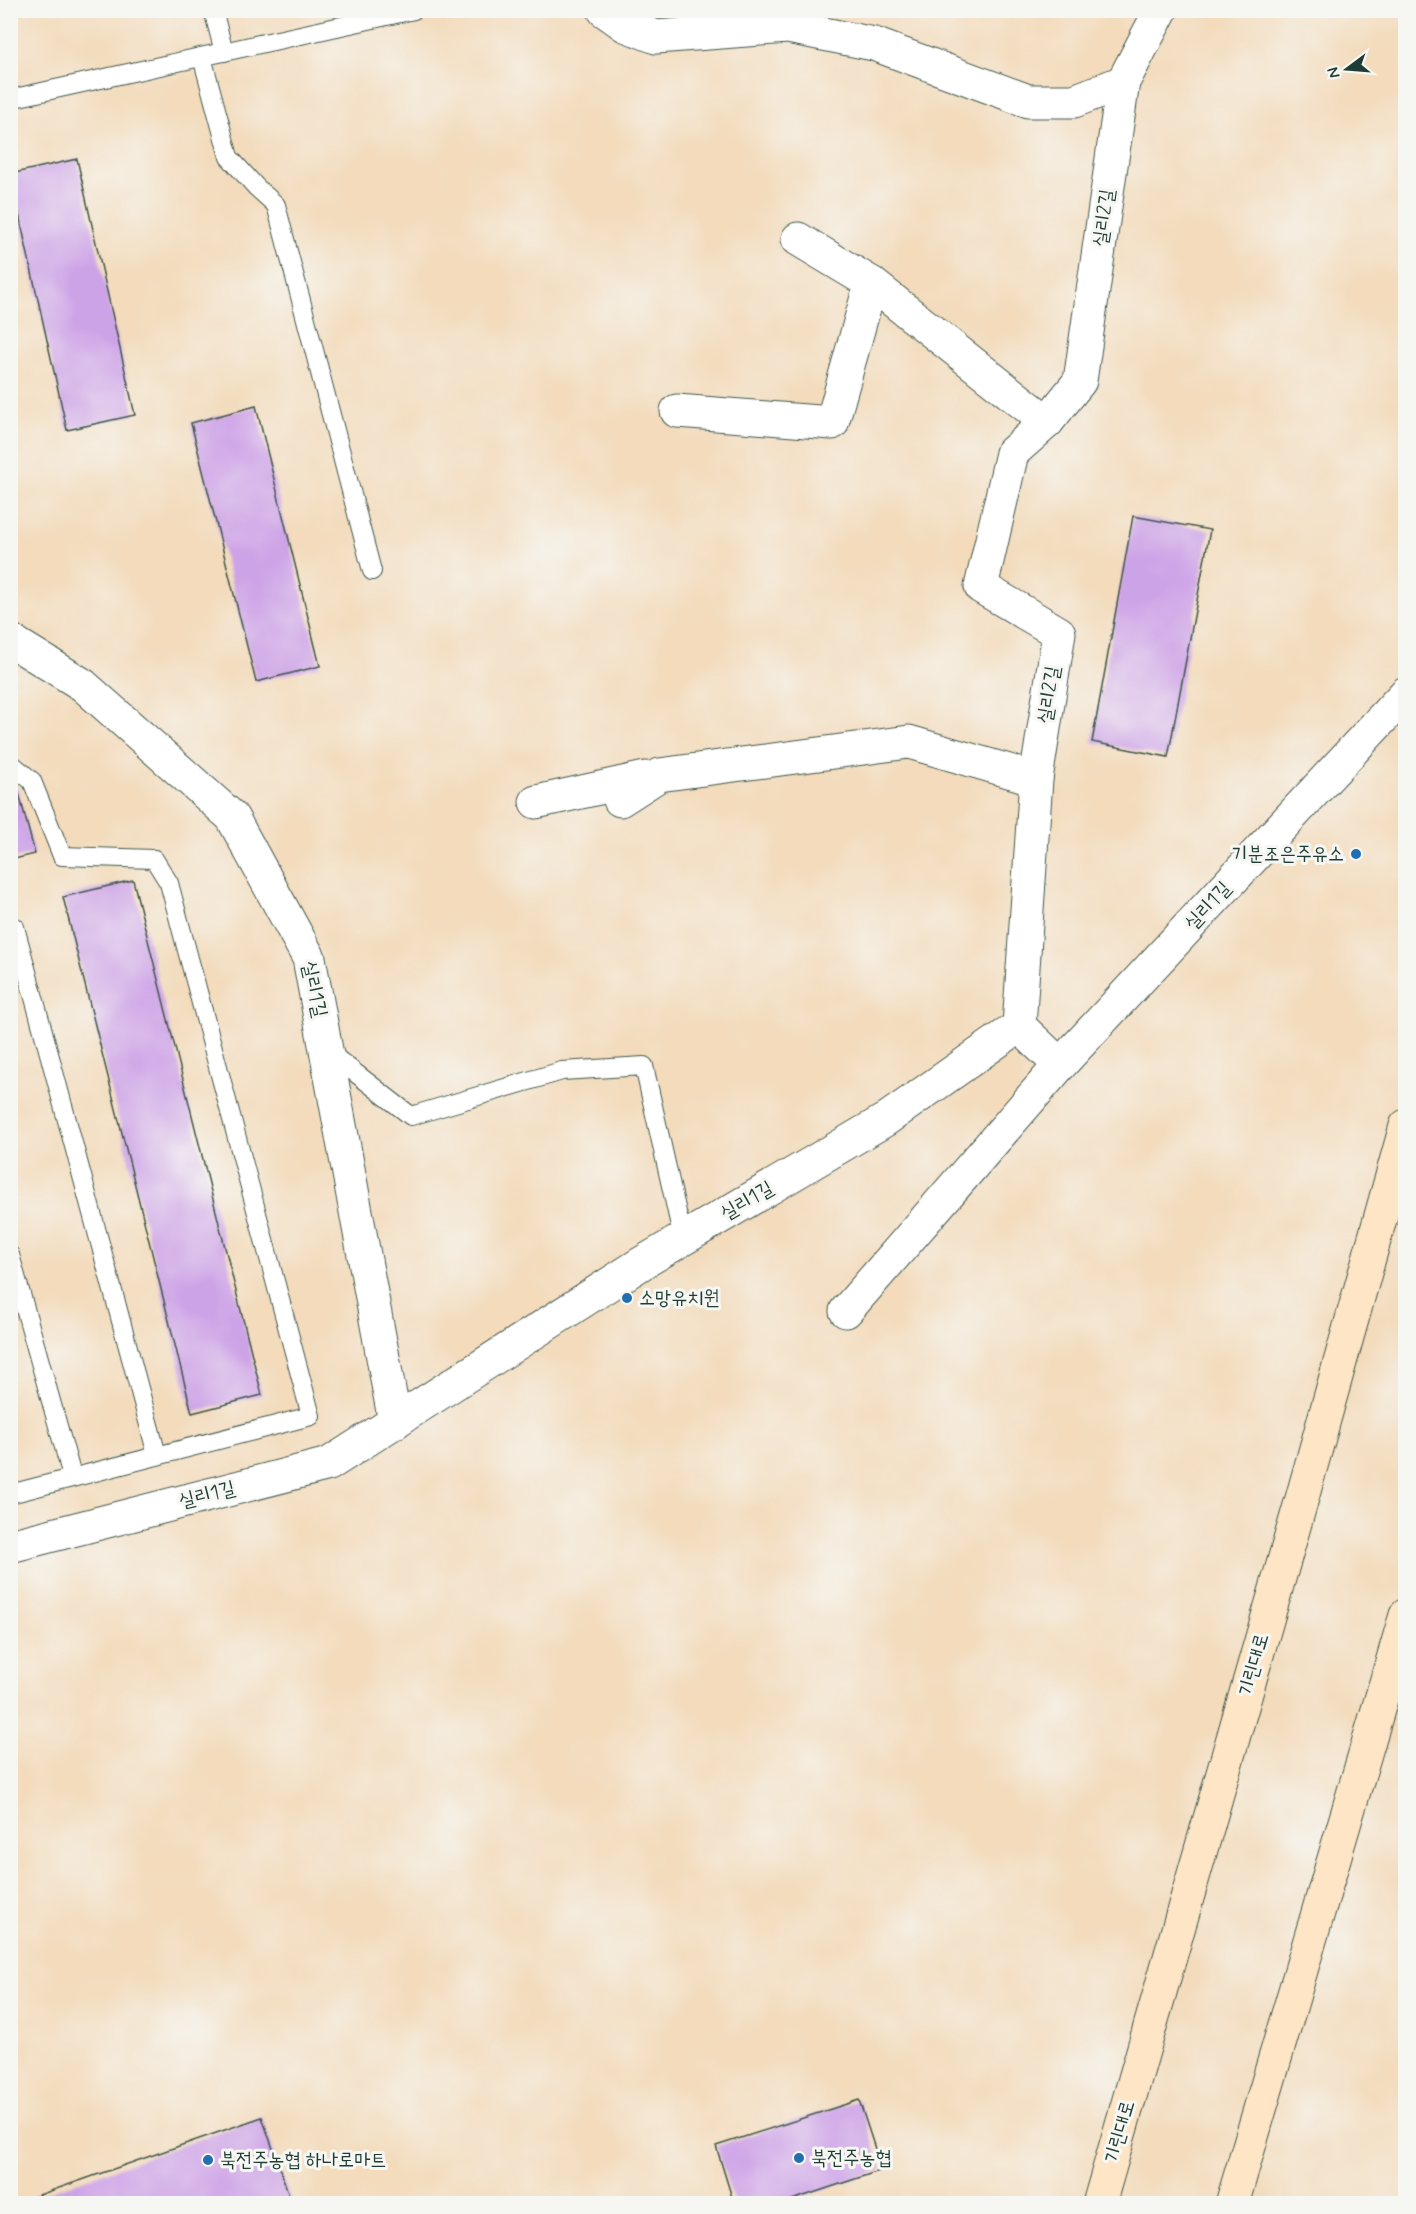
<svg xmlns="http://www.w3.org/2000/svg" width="1416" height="2214" font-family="Mynerve,'Poor Story',sans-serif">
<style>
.building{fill:#cda3e7}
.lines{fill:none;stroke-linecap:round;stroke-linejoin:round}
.lane-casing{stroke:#3f5548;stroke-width:20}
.street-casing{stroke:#3f5548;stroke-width:35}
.secondary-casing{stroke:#3f5548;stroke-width:35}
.lane{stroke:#fff;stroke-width:18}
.street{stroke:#fff;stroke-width:33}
.secondary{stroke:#fde5c5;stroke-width:33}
.poi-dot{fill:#1f6fb2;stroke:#f6f6f2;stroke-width:2}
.labels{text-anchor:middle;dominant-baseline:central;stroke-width:6;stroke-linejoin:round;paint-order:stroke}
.street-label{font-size:20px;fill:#1f3d34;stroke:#f6f6f2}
.poi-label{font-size:20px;fill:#1f3d34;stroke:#f6f6f2;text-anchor:start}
</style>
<rect width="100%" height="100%" fill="#f6f6f2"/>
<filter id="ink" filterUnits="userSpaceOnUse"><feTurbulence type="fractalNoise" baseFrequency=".0167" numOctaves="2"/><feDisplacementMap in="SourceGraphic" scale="12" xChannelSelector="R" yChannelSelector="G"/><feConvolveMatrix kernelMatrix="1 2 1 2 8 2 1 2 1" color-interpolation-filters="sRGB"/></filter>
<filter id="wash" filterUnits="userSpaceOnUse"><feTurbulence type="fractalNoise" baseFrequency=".008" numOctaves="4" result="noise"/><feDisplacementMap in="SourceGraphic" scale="24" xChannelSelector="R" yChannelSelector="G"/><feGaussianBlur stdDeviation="1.35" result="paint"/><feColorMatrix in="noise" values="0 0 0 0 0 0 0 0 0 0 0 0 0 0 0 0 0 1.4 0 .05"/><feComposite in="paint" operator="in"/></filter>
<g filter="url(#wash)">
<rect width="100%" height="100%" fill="#f3dbbc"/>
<g id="blocks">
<!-- building -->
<g class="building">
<polygon points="77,159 135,415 67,430 10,174"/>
<polygon points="256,406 320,666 256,682 191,423"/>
<polygon points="1133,516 1210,530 1168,757 1092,742"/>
<polygon points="17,786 35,854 10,860 10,787"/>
<polygon points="133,880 262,1395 192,1413 63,897"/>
<polygon points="859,2100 882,2170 780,2204 734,2204 716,2146"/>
<polygon points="262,2117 292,2204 16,2204 16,2203"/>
</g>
</g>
</g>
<g filter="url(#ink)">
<use href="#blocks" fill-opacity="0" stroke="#3f5548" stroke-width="1.5"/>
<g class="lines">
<defs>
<g id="lane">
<polyline points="213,10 224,52"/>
<polyline points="202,57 229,157 256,187 276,205 372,571"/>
<polyline points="10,99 414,10"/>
<polyline points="10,766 13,765 32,781 62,856 154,859 169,883 311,1416 10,1494"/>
<polyline points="10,928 15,927 157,1455"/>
<polyline points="327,1051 411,1116 562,1071 644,1066 683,1239"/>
<polyline points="10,1255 72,1476"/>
</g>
<g id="street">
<polyline points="604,10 625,25 656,37 788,27 874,44 1028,101 1074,101 1123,82"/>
<polyline points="798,239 871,283 1047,422"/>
<polyline points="677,411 832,423 871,283"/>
<polyline points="10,640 83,685 232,817 309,958 395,1422"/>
<polyline points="620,800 659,775 909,742 1036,779"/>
<polyline points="536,802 645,778"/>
<polyline points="1019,1026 1036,779 1059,633 981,587 1012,453 1047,422 1080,381 1123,82 1161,10"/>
<polyline points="1019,1026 1060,1065"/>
<polyline points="846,1311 1060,1065 1406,693"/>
<polyline points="10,1546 329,1464 642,1263 885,1120 1019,1026"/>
</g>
<g id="secondary">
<polyline points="1099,2204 1301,1502 1406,1126"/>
<polyline points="1232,2204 1406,1615"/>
</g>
</defs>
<!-- lane casing -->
<use href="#lane" class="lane-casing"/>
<!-- street casing -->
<use href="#street" class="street-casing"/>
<!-- secondary casing -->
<use href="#secondary" class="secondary-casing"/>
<!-- lane -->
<use href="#lane" class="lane"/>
<!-- street -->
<use href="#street" class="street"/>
<!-- secondary -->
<use href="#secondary" class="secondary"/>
</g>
</g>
<!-- markers -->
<g class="poi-dot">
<circle cx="1356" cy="854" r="6"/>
<circle cx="627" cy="1298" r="6"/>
<circle cx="799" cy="2158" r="6"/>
<circle cx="208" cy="2160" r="6"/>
</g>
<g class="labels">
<!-- street labels -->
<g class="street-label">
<text transform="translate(1104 218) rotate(-82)">실리2길</text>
<text transform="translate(1049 695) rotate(-81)">실리2길</text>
<text transform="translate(1208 906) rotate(-47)">실리1길</text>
<text transform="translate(314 989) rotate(78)">실리1길</text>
<text transform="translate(747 1201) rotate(-30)">실리1길</text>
<text transform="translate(207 1495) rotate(-14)">실리1길</text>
<text transform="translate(1254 1665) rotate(-74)">기린대로</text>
<text transform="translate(1120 2132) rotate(-74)">기린대로</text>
</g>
<!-- poi labels -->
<g class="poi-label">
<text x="1344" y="854" text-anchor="end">기분조은주유소</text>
<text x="639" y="1298">소망유치원</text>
<text x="811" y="2158">북전주농협</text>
<text x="220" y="2160">북전주농협 하나로마트</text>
</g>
</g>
<!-- margin -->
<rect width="1416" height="2214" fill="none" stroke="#f6f6f2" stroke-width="36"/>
<!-- north arrow -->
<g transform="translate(1347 69) rotate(254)" stroke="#f6f6f2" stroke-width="4.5" paint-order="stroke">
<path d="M0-4.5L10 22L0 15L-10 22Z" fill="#1f3d34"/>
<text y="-9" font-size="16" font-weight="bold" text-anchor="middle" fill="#1f3d34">N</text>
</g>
</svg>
